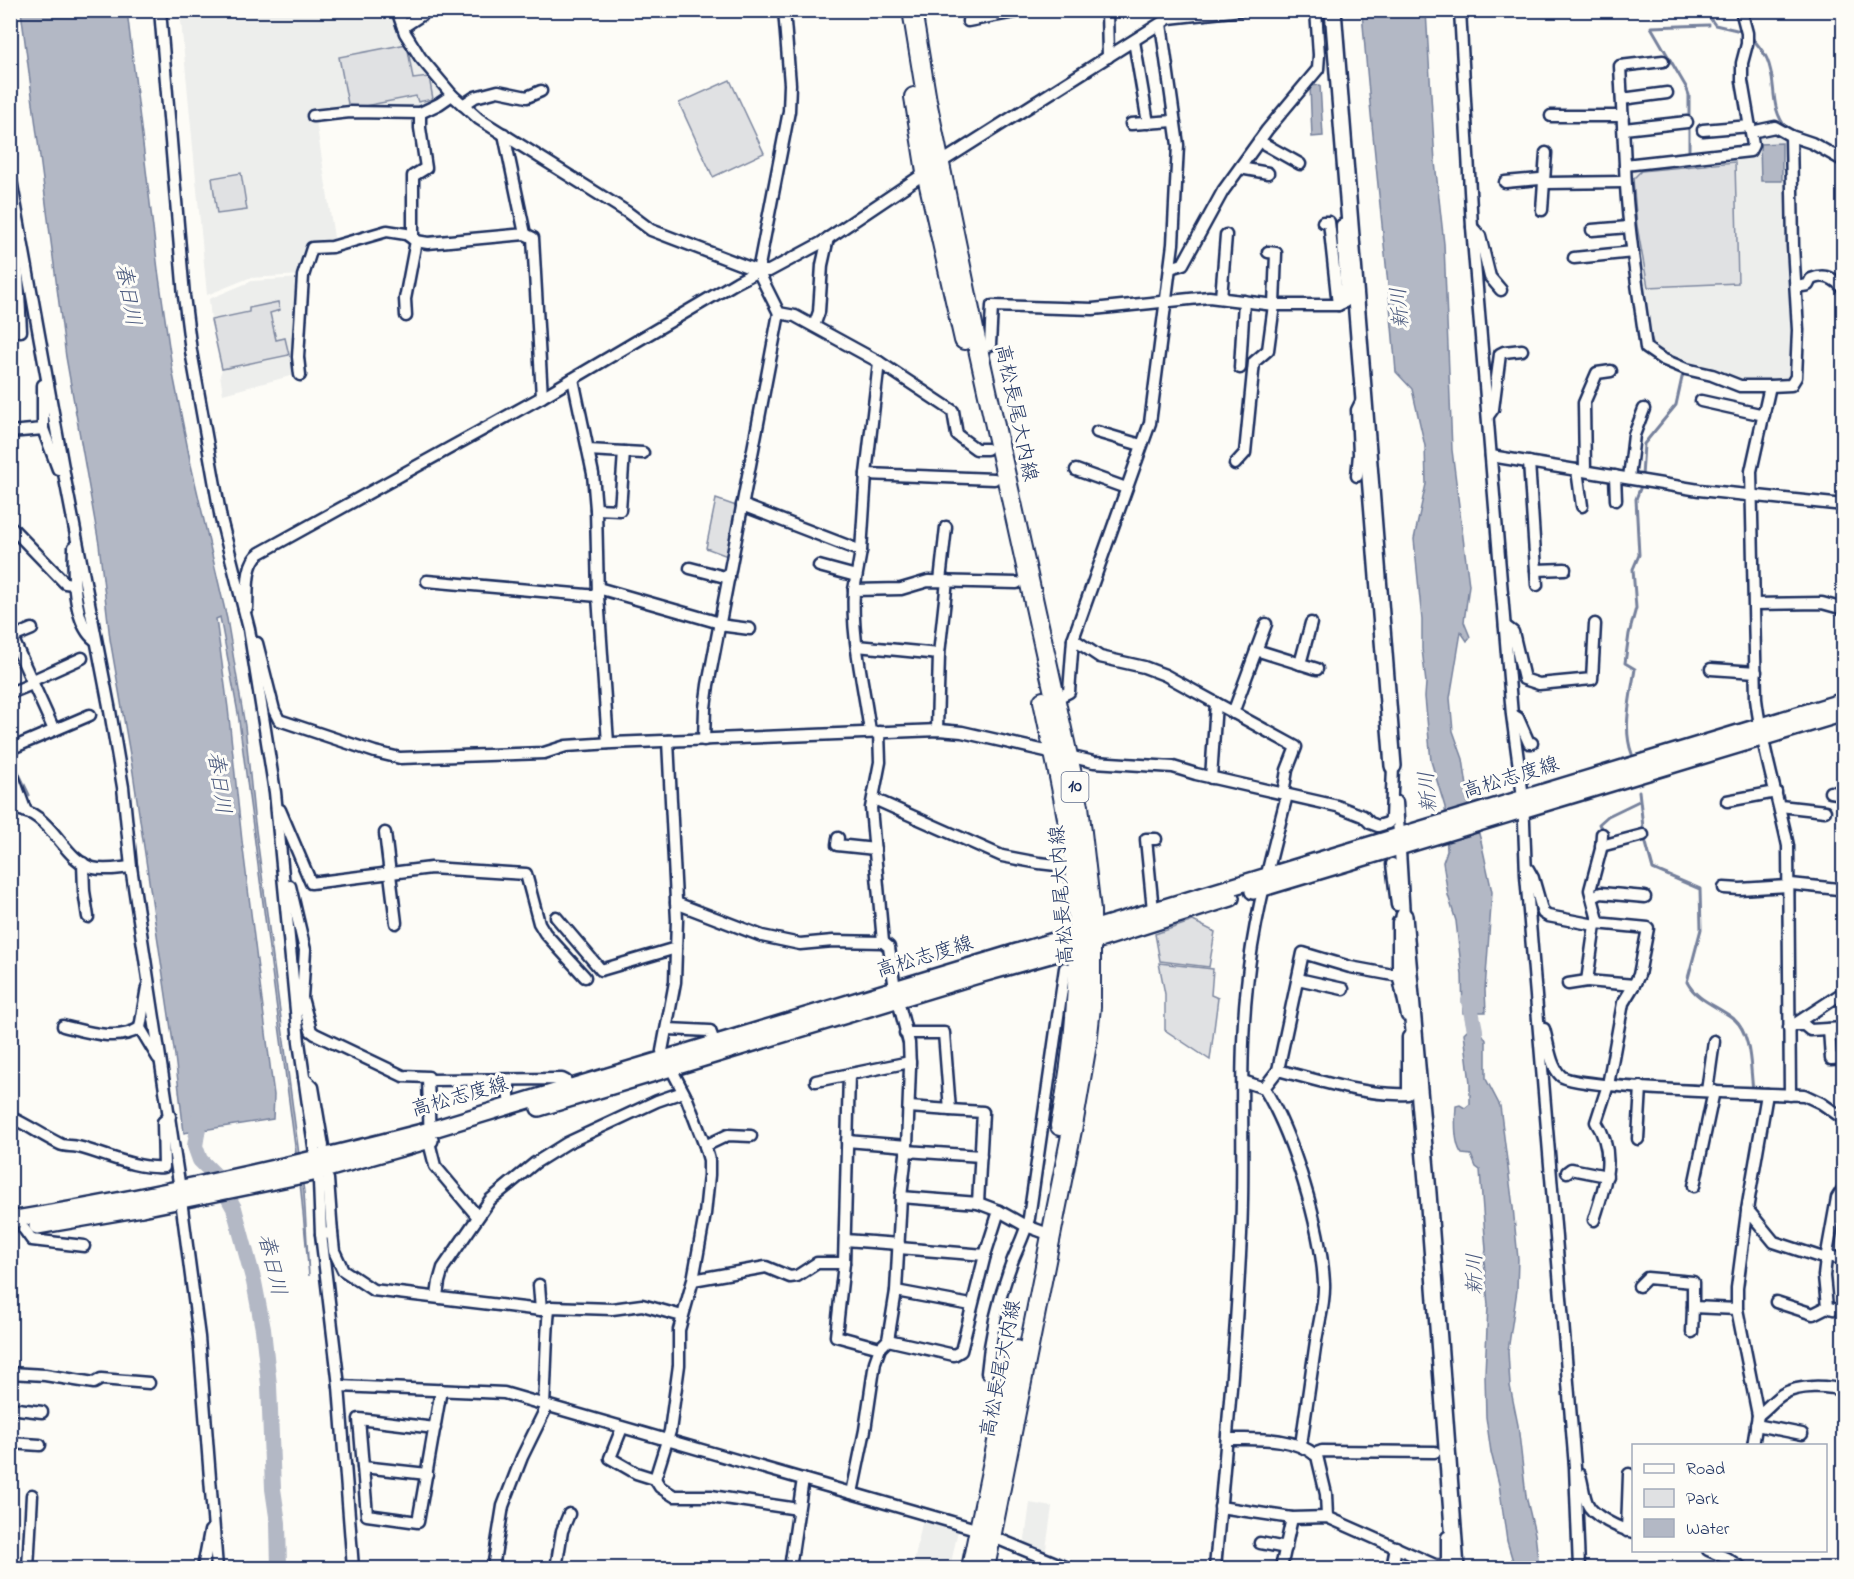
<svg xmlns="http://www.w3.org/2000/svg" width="1854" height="1579" font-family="'Indie Flower','Klee One',sans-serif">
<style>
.built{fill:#edeeec}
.green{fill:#e0e1e3;stroke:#7e88a0;stroke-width:1.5}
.water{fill:#b3b8c5;stroke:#76819c;stroke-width:1.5}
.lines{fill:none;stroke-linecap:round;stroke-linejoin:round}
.stream{stroke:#76819c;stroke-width:3}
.river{stroke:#b3b8c5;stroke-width:16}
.street-casing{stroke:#1b2f5e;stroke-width:15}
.secondary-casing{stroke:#1b2f5e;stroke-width:20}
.primary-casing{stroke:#1b2f5e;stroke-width:22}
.street{stroke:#fdfcf7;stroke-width:10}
.secondary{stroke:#fdfcf7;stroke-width:15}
.primary{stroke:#fdfcf7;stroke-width:18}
.labels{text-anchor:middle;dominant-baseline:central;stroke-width:6;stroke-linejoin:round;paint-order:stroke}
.shield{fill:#fdfcf7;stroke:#5f6c8c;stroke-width:1.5}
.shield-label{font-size:18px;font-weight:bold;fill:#1b2f5e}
.street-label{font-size:20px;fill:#1b2f5e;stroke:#fdfcf7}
.water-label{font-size:21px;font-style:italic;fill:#49587d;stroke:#fdfcf7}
</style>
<rect width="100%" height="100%" fill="#fdfcf7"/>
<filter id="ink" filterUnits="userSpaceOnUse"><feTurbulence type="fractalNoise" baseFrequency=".0167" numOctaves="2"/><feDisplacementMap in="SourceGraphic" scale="12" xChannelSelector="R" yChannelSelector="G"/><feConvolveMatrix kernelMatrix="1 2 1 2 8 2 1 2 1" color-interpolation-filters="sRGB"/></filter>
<g filter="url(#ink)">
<!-- built -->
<g class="built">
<polygon points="180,11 389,11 399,34 415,60 446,95 420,109 315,114 335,244 307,251 302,275 249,278 207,295"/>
<polygon points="1770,131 1779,136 1784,142 1786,246 1792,310 1791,376 1787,381 1742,383 1681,362 1660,350 1653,343 1635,226 1630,174 1635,169 1712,162 1746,157 1757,153 1760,150 1759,140 1764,132"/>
<polygon points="301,278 298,374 223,394 220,375 222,369 211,320 209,299 252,281"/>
<polygon points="1030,1503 1052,1507 1045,1556 1024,1546"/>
<polygon points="923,1518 958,1530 950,1568 913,1568"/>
</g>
<!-- green -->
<g class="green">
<polygon points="407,44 413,79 429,77 433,99 418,102 416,96 349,109 339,57"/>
<polygon points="730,80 764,153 713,177 679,103"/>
<polygon points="1735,162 1738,283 1648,287 1637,226 1633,179 1641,171"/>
<polygon points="241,173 247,210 217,214 212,178"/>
<polygon points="278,302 280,310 270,313 276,340 285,338 289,355 222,369 211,320 249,312 249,308"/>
<polygon points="716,499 739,507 730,557 706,548"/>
<polygon points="1193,921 1215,932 1209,967 1160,961 1155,934"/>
<polygon points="1159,963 1213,969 1211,995 1218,998 1210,1060 1165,1030 1165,994"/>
</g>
<!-- water -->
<g class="water">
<polygon points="21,11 127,11 158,270 173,374 191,465 227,619 245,726 254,815 304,1192 309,1276 301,1192 238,713 220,617 216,619 228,708 242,841 271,1073 274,1095 273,1119 184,1133 175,1056 132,766 110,639 99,544 66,357"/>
<path d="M1362,11H1426L1435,162L1444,244L1452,450L1469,585L1464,622L1470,637L1467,641L1461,632L1450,698L1453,731L1463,759L1469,800L1481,841L1492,892L1485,990L1486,1012H1476V1022H1469L1468,1013H1463L1462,975L1456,921L1448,895L1443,862L1447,851L1445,807L1431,761L1425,697L1426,683L1422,649V620L1414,539L1426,484L1425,446L1412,389L1396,372C1386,251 1371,131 1362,11Z"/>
<polygon points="1320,85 1323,136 1312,137 1310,86"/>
<polygon points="1782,143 1782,181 1761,181 1760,144"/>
<path d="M1467,1030H1480L1486,1040V1079L1500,1106L1513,1207L1518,1259L1517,1290L1508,1351L1510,1386L1518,1425L1526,1496L1535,1534L1539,1568H1515L1507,1541L1499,1484L1491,1452L1486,1417L1485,1374L1488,1305L1484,1261L1486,1250L1480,1170L1476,1167L1471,1155L1462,1154C1454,1144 1455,1120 1456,1106L1460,1105L1465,1108L1470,1104V1083L1464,1033Z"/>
</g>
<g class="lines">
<!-- stream -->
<g class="stream">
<polyline points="1708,10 1710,18 1715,25 1741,31"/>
<path d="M1753,39C1758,45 1764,52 1767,59C1778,84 1768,106 1787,129"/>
<polyline points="1689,119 1689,95 1686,87 1651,27 1709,25"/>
<polyline points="1689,154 1689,125"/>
<polyline points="1649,332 1654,349"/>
<polyline points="1642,477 1644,444 1676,405 1683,373"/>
<path d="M1632,754C1622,728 1631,695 1635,669L1625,663L1629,634L1636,608L1633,569L1639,555L1636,499L1641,486"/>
<polyline points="10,755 29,795"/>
<path d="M1639,791L1644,836L1653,869L1700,889L1701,929L1687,982C1697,1001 1718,1006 1734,1019C1752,1035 1750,1068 1753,1090"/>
<polyline points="1602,830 1599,824 1608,816 1639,801"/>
</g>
<!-- river -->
<g class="river">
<polyline points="1469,1001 1475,1030 1476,1052"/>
<polyline points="201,1109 195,1146 200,1160 216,1176 234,1208 254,1282 263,1329 269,1385 273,1489 278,1523 279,1568"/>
</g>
<defs>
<g id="street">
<polyline points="160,10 184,296 191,351 221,519 249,629 275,792 299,1042 319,1181 321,1234 339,1386 353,1568"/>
<polyline points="397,10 405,33 420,57 452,95 479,119 627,212 651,230 758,271"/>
<polyline points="784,10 790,84 789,111 758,271 779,313 795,316 879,362 866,474 861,551"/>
<polyline points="1107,10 1108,57"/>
<polyline points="1460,10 1472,227 1512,715 1523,797 1526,875 1575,1467 1579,1568"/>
<path d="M1741,10L1747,33V44L1742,63V81L1753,145L1750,151L1625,165C1627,227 1638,287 1646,348L1662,359L1686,369L1712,375L1740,386H1770L1751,471L1756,699C1762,749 1778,797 1788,846L1790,1095"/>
<polyline points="968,21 1025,10"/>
<polyline points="403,27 429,10"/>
<polyline points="1134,41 1148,123"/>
<polyline points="1622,99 1667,93"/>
<polyline points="463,105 475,97 498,91 527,97 541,91"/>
<polyline points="313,116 350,112 420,113 439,104 452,95"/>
<polyline points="1551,116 1623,116"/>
<polyline points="1131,124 1174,121"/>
<polyline points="1624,129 1687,122"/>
<polyline points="1703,130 1750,126"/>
<polyline points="1751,132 1775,127 1791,136 1793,246 1798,330 1796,377 1791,385 1770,386"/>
<polyline points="1791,136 1812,143 1844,161"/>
<polyline points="1259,141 1300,164"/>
<polyline points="1625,165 1620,66 1663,61"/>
<polyline points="1240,168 1268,173"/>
<polyline points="10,174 66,484 110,711 123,787 131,867 180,1189"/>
<polyline points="1505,182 1540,179 1546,183 1625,182"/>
<polyline points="1542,210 1546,153"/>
<polyline points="1323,222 1329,222 1338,305"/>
<polyline points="1472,227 1480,236 1490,277 1501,290"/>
<polyline points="1592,230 1629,227"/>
<polyline points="525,234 533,238 542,397"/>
<polyline points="413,239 413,176 426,168 420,128 420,113"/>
<polyline points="1574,258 1633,252"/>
<polyline points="1170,268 1183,264 1223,191 1267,130 1318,69 1319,55 1316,10"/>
<path d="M1796,287L1808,285L1811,279C1825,273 1834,278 1844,289"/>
<polyline points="1221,298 1226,235"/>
<polyline points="406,316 405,299 416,241"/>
<polyline points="814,326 819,312 822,265 828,238"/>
<polyline points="10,331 21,331 16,237"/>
<polyline points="978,349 990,345 992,306 1093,309 1209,297 1274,305 1338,305 1345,302 1346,294 1342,230 1342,225 1349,222"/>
<polyline points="879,362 953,411 957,435 976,449 987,449"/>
<polyline points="1240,368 1244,301"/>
<polyline points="300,375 298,357 303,276 312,248 332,247 387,231 406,234 416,241 428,243 525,234 504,134"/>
<polyline points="573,379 593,474 596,509 598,596 608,743"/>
<polyline points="1701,401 1764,415"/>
<polyline points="1488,416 1493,409 1500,354 1504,352 1522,350"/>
<polyline points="43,429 58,469"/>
<polyline points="10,432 43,429 43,385"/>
<polyline points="1097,432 1141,445"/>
<polyline points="588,450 643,453"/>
<polyline points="1491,456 1699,490 1844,505"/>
<polyline points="1529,462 1537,585"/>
<polyline points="1235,464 1245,453 1254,362 1268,350 1274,305 1276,253 1268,252"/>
<polyline points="1076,470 1126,488"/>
<polyline points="1577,470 1582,506"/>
<polyline points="1585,471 1584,403 1597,373 1611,371"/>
<polyline points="866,474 994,479"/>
<polyline points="1357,476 1359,454 1357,410 1363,398"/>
<polyline points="1615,476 1616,500"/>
<polyline points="1629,478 1634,435 1644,409"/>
<polyline points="742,505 861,551 854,590"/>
<polyline points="596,509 620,510 624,452"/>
<polyline points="10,526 65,583 73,584"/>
<path d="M74,547C73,571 73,624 95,640"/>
<polyline points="819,566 856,576"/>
<polyline points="690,568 729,578"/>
<polyline points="1536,570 1565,569"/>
<polyline points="427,581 598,596"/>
<polyline points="940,581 946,527"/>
<polyline points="598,588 720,623"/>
<polyline points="1755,604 1822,603 1844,609"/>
<path d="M247,608C248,592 245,563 260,553L542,397L737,282L758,271H769L821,243L940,163L1169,18L1241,10"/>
<polyline points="719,625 750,629"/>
<polyline points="1505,626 1513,632 1524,679 1539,684 1592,679 1595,624"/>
<polyline points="12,637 54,730"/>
<polyline points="10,638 32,629"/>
<polyline points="1073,639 1100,657 1144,667 1165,675 1296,747 1287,770 1283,794"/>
<polyline points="257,643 274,710 279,720 375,752 400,758 544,753 566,746 612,743 939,730 962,732 1094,762 1173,767 1196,774 1337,806 1363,816 1370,823 1378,826 1388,823 1391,819 1393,766"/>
<polyline points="857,646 939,654"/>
<polyline points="1256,650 1317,669"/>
<polyline points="1300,664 1311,623"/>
<polyline points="1711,669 1756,672"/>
<polyline points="31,681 82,658"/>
<polyline points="10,693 32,684"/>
<polyline points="1055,699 1069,692 1073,639 1150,423 1173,244 1178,145 1161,24"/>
<polyline points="1233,713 1266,624"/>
<polyline points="1513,715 1518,718 1529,743 1532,743"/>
<polyline points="937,730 939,654 947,581"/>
<path d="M870,732C864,685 851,638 854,590L901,589L928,581L1017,583"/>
<polyline points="879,732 880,762 871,808 883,942"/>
<polyline points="704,740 705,708 708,685 779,313"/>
<polyline points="10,749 90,715"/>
<polyline points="10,768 26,812"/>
<polyline points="1211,778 1216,703"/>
<polyline points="1830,792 1844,794"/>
<polyline points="874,799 1002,856 1039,863 1073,867"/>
<polyline points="1727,801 1776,792"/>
<polyline points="1397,802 1404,916"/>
<polyline points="1780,806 1825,811"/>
<path d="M10,809C51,807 61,860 93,868C105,871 119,868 131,867"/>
<polyline points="280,810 311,883 431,868 526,874 539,923 545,933 585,977"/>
<polyline points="385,833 396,923"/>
<polyline points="838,838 837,845 875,849"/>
<polyline points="1601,846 1643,835"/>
<polyline points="83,863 84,891 88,917"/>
<polyline points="1392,864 1397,905"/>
<polyline points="1528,869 1533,878 1543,913 1548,916 1595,925 1598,920 1590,890 1601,849 1602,834"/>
<polyline points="290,886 305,950 302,998 311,1031 315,1034 403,1076 428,1077 430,1146 435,1166 477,1216"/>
<polyline points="1724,888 1740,889 1788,886 1791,884 1838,889 1844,887"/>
<polyline points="1593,897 1601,893 1645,897"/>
<polyline points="676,903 762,936 800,944 833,941 883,942 889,947 895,989 909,1043 910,1067 907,1146 901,1197 896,1291 888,1340 880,1348 875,1362 865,1430 852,1493"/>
<polyline points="1153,910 1146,839 1156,839"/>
<polyline points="556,917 601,970 676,948"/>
<polyline points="1398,922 1398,974 1407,1016"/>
<polyline points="1595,925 1587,981 1634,985 1639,975 1648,928 1596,923"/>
<polyline points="1298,979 1343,989"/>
<polyline points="1568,984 1587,981"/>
<polyline points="147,987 140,1028 158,1058"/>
<polyline points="1794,1025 1804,1025 1810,1030 1844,1028"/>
<path d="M63,1026C88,1032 117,1042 140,1028"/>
<polyline points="1789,1028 1844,992"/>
<polyline points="668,1029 710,1031 715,1044"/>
<path d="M1544,1029C1548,1042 1550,1066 1561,1076C1576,1089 1771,1094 1804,1095L1821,1103L1844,1119"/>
<polyline points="1829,1029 1831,1059 1844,1058"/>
<polyline points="905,1033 944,1033 950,1110 909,1107"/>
<polyline points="1278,1070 1303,953 1350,967 1393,975 1398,974"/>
<polyline points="849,1074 844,1263 836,1336 880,1348"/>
<polyline points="304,1078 313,1087 323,1146"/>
<polyline points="428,1080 562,1079 566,1081 568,1088"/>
<polyline points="509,1080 509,1098 512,1105"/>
<polyline points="816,1081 910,1062"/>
<path d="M1243,1081L1264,1088L1278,1070C1321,1081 1364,1096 1408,1094V1037"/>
<path d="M1264,1088C1293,1135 1321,1227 1324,1283C1325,1303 1319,1321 1316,1341C1311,1376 1306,1411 1301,1445"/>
<polyline points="1707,1091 1714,1041"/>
<path d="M10,1117C28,1125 43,1136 60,1144C65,1147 72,1145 78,1147C106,1154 134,1169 164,1167L163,1122L170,1116"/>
<polyline points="1638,1139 1641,1087"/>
<polyline points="847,1141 907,1146"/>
<polyline points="705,1146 728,1135 751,1136"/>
<polyline points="906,1151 981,1156"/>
<polyline points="1567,1172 1571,1169 1607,1176"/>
<polyline points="328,1179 332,1233"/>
<polyline points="1694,1186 1714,1091"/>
<polyline points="901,1197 978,1203 983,1112 950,1110"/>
<polyline points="181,1200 199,1337 217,1568"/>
<polyline points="978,1203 999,1211 1024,1225 1051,1235"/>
<polyline points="1747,1209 1774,1242 1826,1259 1824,1276 1827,1307 1833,1309 1844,1310"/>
<path d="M1594,1220C1605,1185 1617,1154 1596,1122L1608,1085L1623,1003L1634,985"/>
<polyline points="24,1229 32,1240 84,1246"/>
<polyline points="321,1234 332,1233 334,1251 343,1270 373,1290 541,1310 551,1307 612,1309 642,1305 682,1316"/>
<polyline points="845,1240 899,1244"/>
<polyline points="899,1248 985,1255 999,1211"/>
<polyline points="1827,1256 1844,1259"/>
<polyline points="1826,1259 1837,1198 1844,1187"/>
<polyline points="693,1280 766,1267 790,1277 797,1276 817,1263 844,1263"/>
<polyline points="539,1285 541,1310"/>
<polyline points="1639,1286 1647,1278 1693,1282 1693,1307 1737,1309"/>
<polyline points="896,1291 971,1305"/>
<polyline points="437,1296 439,1282 443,1268 490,1200 535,1163 567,1143 657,1101 683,1092"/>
<polyline points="1776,1302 1813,1314 1827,1307"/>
<polyline points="1692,1332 1693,1307"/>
<polyline points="888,1340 954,1355 961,1351 985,1255"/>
<polyline points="10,1373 45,1375 94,1383 101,1379 149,1383"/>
<path d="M987,1373C990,1336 999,1297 1012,1262C1018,1247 1025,1234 1029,1218L1065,968"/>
<polyline points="339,1386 504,1393 969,1527 1068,1568"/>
<path d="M544,1405C546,1372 546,1341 549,1308"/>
<polyline points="10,1408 42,1412"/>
<path d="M1758,1415C1767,1409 1774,1399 1783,1394C1799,1385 1827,1385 1844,1391"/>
<polyline points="1756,1425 1802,1434"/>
<polyline points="435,1428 359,1419 367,1515 418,1522 441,1390"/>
<polyline points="622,1428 610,1458 636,1473 655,1479 660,1487 674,1496 711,1496 798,1509"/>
<path d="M1227,1439C1258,1439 1292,1436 1317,1456L1326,1494L1327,1517"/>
<polyline points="10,1443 40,1445"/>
<polyline points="1753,1446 1758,1415 1737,1309 1737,1288 1748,1204 1767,1094"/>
<polyline points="1314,1454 1322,1451 1435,1452"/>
<polyline points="363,1467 427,1474"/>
<path d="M1580,1475C1583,1484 1583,1494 1587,1503C1592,1516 1620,1529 1634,1532"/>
<polyline points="655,1479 670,1431 679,1365 679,1330 693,1280 705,1214 709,1175 709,1160 705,1146 687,1099 662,1051 675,982 677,920 668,741"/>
<polyline points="1220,1507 1292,1518 1327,1517 1435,1565 1443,1566 1447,1560 1447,1537"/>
<polyline points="1627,1531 1629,1474"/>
<polyline points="1260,1543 1286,1548"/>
<polyline points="1708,1550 1726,1558 1742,1568"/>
<polyline points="28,1568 32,1495"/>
<polyline points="203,1568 210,1531"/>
<polyline points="493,1568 503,1506 522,1457 547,1406"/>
<polyline points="556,1568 562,1531 569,1514"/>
<polyline points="790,1568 803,1479"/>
<path d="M1215,1568C1225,1457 1236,1346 1241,1234C1245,1152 1238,1068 1247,985C1253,921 1271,858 1287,795"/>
<polyline points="1281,1568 1292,1518"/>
<polyline points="1392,1568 1396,1547"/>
</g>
<g id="secondary">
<polyline points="1333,10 1393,766"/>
<polyline points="1253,891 1844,713"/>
<polyline points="1404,916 1428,1193 1456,1568"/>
<polyline points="539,1108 975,976 1061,952 1231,898"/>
<path d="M10,1220C152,1197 292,1166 430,1130L1844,701"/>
<polyline points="37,1226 142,1208 313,1173 430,1140"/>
</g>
<g id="primary">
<polyline points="912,10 927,101 978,349 1079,806 1091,911 1091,1007 1087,1044 1074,1120 985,1568"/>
<polyline points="914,97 926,172 964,340"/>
<path d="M1043,701C1053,750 1065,799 1072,849C1083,941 1078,1035 1060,1126"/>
<polyline points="971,1568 1016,1350"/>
</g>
</defs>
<!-- street casing -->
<use href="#street" class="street-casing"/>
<!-- secondary casing -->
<use href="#secondary" class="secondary-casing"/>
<!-- primary casing -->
<use href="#primary" class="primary-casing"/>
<!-- street -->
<use href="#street" class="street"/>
<!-- secondary -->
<use href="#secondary" class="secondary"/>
<!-- primary -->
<use href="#primary" class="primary"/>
</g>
</g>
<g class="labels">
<!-- shield labels -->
<rect class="shield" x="1061.5" y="772" width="27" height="30" rx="4.5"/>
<g class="shield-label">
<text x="1075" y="787">10</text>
</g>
<!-- street labels -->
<g class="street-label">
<text transform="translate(1015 413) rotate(78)">高松長尾大内線</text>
<text transform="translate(1511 779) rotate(-17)">高松志度線</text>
<text transform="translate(1063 895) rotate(-94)">高松長尾大内線</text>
<text transform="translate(925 958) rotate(-17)">高松志度線</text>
<text transform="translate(460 1098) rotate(-16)">高松志度線</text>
<text transform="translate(1002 1369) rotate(-79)">高松長尾大内線</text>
</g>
<!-- water labels -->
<g class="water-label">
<text transform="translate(127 295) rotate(80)">春日川</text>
<text transform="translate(1401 308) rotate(-94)">新川</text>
<text transform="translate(218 783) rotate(82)">春日川</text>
<text transform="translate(1429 792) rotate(-94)">新川</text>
<text transform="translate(271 1265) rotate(77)">春日川</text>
<text transform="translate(1476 1274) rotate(-90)">新川</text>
</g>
</g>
<!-- margin -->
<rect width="1854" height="1579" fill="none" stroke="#fdfcf7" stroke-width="36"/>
<rect x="18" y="18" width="1818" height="1543" fill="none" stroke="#1b2f5e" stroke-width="2" filter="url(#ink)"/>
<!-- legend -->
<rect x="1632" y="1444" width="195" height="108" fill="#fdfcf7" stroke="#a3aaba" stroke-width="1.5"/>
<rect x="1644" y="1464" width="30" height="9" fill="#fdfcf7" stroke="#a3aaba" stroke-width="1.5"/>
<text x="1686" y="1474" font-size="18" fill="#1b2f5e">Road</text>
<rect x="1644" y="1489" width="30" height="18" fill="#e0e1e3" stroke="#a3aaba" stroke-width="1.5"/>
<text x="1686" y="1504" font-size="18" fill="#1b2f5e">Park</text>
<rect x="1644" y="1519" width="30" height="18" fill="#b3b8c5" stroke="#a3aaba" stroke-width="1.5"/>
<text x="1686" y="1534" font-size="18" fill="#1b2f5e">Water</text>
</svg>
